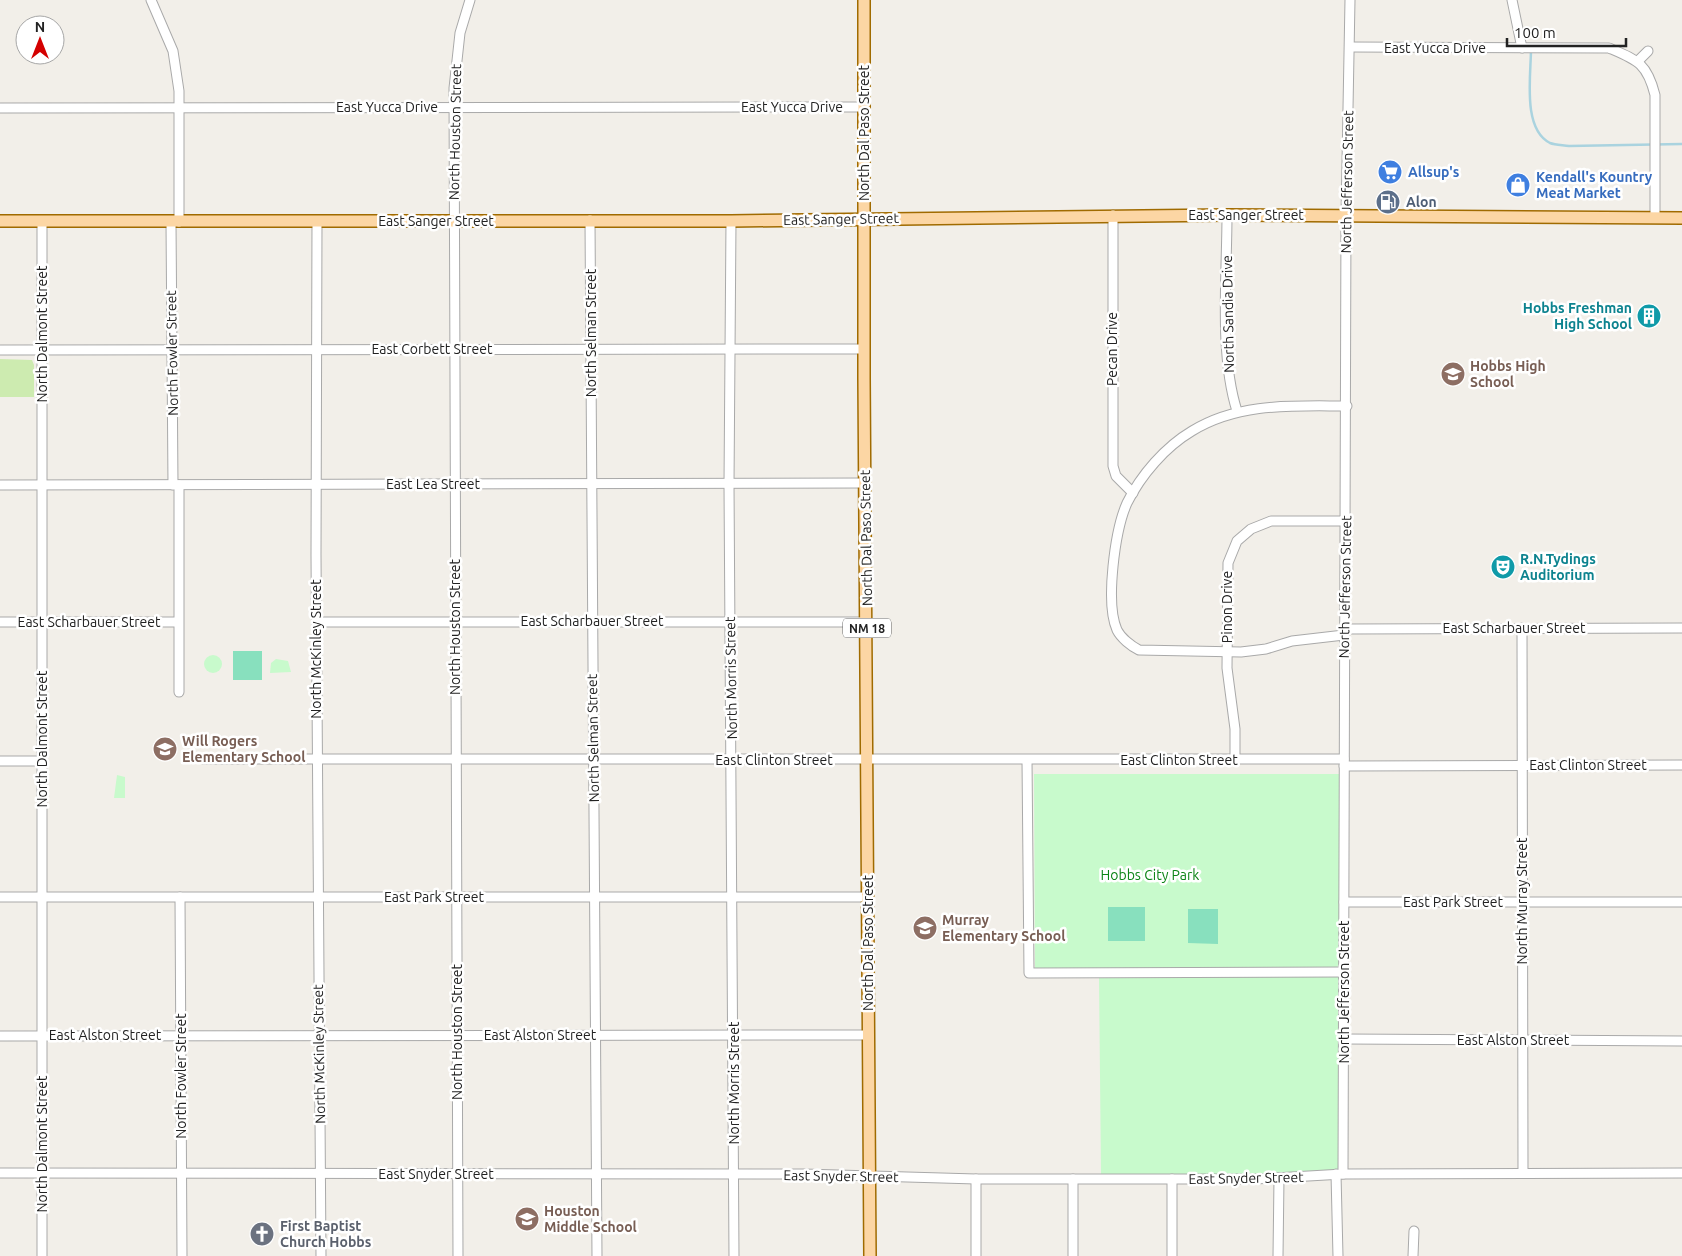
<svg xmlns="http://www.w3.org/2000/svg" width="1682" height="1256" font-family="Ubuntu,sans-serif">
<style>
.grass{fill:#cdebb0}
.park{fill:#c8facc}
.pitch{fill:#88e0be}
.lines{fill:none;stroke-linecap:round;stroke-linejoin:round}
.stream{stroke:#aad3df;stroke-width:2.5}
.minor-casing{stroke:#a9a9a9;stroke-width:11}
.major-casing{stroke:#a06b00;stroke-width:14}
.minor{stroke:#fff;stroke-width:9}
.major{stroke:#fcd6a4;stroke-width:11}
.labels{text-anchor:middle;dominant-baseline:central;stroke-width:5;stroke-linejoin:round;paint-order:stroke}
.shield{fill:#fff;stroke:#646464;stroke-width:1}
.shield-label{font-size:12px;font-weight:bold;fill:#222}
.street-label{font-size:14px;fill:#222;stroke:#fff}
.shop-label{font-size:14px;font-weight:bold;fill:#366cbe;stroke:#fff;text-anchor:start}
.service-label{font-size:14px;font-weight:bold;fill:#4e5e75;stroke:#fff;text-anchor:start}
.culture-label{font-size:14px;font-weight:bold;fill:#0d838f;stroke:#fff;text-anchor:end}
.education-label{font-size:14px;font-weight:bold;fill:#785e54;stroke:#fff;text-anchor:start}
.park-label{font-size:14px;fill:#0c8416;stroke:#fff}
.worship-label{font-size:14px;font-weight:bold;fill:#5b616d;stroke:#fff;text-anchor:start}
</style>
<rect width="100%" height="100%" fill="#f2efe9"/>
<!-- grass -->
<polygon class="grass" points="0,359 32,360 34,365 34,397 0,397"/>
<!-- park -->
<g class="park">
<circle cx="213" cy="664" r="9"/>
<polygon points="276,659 288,661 291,672 270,673 271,663"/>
<polygon points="1034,774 1340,774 1344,963 1333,969 1341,969 1342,1171 1247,1175 1101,1174 1099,977 1035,971"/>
<polygon points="117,775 125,777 125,798 114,798"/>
</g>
<!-- pitch -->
<g class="pitch">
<rect x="233" y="651" width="29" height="29"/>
<rect x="1108" y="907" width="37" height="34"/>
<polygon points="1188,909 1218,909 1218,944 1188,943"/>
</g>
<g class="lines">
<!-- stream -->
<path class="stream" d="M1531,49C1531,75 1522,129 1550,143C1555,145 1563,145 1569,146L1682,144"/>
<defs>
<g id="minor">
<polyline points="151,0 173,51 179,91 179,222"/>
<polyline points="1512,0 1522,48"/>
<path d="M1350,47L1609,48C1637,60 1647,63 1655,95V218"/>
<polyline points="1638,61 1648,51"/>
<polyline points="0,108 864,107"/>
<polyline points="1113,215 1113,466 1116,476 1133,493"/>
<path d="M1227,215C1227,276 1219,354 1237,411"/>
<polyline points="590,220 597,1256"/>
<polyline points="42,221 42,1256"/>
<polyline points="317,221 316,555 321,1256"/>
<polyline points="731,221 729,484 734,1256"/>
<polyline points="171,222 173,485"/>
<polyline points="0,350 864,349"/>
<polyline points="0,485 866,483"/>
<polyline points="179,485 179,692"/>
<polyline points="0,622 178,622"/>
<polyline points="317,622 867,622"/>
<polyline points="1522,628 1523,1173"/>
<polyline points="1346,629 1682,628"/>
<path d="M1344,635L1292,641L1266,649L1241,652L1139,650C1131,646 1121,638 1117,630C1105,603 1115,530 1127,503C1141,475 1165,447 1192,431C1239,402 1294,406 1347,406"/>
<polyline points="204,759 1344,759"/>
<polyline points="1027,760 1029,973 1344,972"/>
<polyline points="1235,760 1235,729 1227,668 1228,563 1237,541 1251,529 1271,521 1346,521"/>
<polyline points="0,761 41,761"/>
<polyline points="1344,766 1682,765"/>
<polyline points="0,897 868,897"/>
<polyline points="180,897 182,1256"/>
<polyline points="1344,902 1682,902"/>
<polyline points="0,1036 869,1035"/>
<polyline points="1344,1039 1682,1041"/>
<polyline points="0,1173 804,1174 976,1179 1256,1179 1343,1174 1682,1173"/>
<polyline points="1336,1174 1338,1256"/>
<polyline points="1343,1174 1346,216 1350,0"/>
<polyline points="976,1179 976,1256"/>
<polyline points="1073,1179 1073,1256"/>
<polyline points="458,1256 454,88 460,33 470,0"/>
<polyline points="1172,1256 1172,1179"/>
<polyline points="1278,1256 1279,1178"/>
<polyline points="1413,1256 1414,1231"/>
</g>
<g id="major">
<polyline points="864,0 864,378 870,1256"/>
<polyline points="0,221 731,221 1227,215 1682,218"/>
</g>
</defs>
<!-- minor casing -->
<use href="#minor" class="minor-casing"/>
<!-- major casing -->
<use href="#major" class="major-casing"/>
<!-- minor -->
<use href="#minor" class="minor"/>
<!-- major -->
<use href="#major" class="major"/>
</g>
<!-- icons -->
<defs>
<symbol id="supermarket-disc" viewBox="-11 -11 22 22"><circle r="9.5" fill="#3f7fe0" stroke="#fff"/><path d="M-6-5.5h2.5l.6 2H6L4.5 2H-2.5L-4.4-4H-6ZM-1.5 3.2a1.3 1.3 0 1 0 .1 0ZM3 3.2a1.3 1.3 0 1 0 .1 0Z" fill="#fff"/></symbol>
<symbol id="shop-disc" viewBox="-11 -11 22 22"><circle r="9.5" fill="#3f7fe0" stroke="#fff"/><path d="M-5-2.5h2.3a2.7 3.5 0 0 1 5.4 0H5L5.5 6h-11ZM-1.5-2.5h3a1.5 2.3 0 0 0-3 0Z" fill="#fff"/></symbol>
<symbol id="fuel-disc" viewBox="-11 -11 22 22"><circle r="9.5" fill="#5c6f8a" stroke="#fff"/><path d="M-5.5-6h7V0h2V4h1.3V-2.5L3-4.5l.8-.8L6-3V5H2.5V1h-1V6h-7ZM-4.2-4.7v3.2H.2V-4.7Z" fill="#fff"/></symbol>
<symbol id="building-disc" viewBox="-11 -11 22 22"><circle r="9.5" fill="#0f9aa8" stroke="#fff"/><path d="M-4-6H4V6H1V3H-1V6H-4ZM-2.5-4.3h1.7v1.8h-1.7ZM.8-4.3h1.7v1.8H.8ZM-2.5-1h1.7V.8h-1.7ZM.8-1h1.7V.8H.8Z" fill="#fff"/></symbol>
<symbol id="school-disc" viewBox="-11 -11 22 22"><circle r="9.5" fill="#8d6e63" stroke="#fff"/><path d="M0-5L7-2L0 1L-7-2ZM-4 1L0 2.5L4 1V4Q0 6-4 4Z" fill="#fff"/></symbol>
<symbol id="theatre-disc" viewBox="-11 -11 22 22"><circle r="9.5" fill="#0f9aa8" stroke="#fff"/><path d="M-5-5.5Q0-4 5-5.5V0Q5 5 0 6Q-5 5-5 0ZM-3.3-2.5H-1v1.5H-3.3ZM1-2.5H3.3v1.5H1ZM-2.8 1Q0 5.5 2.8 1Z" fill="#fff"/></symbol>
<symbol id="church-disc" viewBox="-11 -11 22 22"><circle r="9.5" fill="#6b7280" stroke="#fff"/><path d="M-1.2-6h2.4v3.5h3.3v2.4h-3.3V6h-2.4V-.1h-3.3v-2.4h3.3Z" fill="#fff"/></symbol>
</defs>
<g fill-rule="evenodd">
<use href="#supermarket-disc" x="1376" y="158" width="28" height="28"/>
<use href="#shop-disc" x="1504" y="171" width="28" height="28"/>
<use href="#fuel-disc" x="1374" y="188" width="28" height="28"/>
<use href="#building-disc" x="1635" y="302" width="28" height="28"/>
<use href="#school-disc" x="1439" y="360" width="28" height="28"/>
<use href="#theatre-disc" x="1489" y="553" width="28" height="28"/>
<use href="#school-disc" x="151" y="735" width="28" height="28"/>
<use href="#school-disc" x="911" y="914" width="28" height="28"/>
<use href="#school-disc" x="513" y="1205" width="28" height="28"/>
<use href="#church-disc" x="248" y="1220" width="28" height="28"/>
</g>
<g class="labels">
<!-- shield labels -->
<rect class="shield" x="843" y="618.5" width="48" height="19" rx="4"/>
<g class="shield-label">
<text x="867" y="628">NM 18</text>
</g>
<!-- street labels -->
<g class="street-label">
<text x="1435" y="48">East Yucca Drive</text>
<text x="387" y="107">East Yucca Drive</text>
<text x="792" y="107">East Yucca Drive</text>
<text transform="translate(455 132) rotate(-89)">North Houston Street</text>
<text transform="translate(864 133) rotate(-90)">North Dal Paso Street</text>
<text transform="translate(1347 182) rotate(-89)">North Jefferson Street</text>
<text x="1246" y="215">East Sanger Street</text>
<text transform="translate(841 219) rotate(-1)">East Sanger Street</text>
<text x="436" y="221">East Sanger Street</text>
<text transform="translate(1228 314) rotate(-91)">North Sandia Drive</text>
<text transform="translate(591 333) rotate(-90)">North Selman Street</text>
<text transform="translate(42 334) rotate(-90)">North Dalmont Street</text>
<text x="432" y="349">East Corbett Street</text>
<text transform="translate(1112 349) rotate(-90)">Pecan Drive</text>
<text transform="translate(172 353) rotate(-91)">North Fowler Street</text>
<text x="433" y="484">East Lea Street</text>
<text transform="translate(866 538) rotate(-91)">North Dal Paso Street</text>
<text transform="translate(1345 587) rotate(-89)">North Jefferson Street</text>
<text transform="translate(1227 607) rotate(-90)">Pinon Drive</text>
<text x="592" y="621">East Scharbauer Street</text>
<text x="89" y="622">East Scharbauer Street</text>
<text transform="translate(455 627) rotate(-90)">North Houston Street</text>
<text x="1514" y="628">East Scharbauer Street</text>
<text transform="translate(316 649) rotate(-90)">North McKinley Street</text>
<text transform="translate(731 678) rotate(-91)">North Morris Street</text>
<text transform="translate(593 738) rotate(-91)">North Selman Street</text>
<text transform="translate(42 739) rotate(-90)">North Dalmont Street</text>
<text x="774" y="760">East Clinton Street</text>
<text x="1179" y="760">East Clinton Street</text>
<text x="1588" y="765">East Clinton Street</text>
<text x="434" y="897">East Park Street</text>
<text transform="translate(1522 901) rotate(-90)">North Murray Street</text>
<text x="1453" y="902">East Park Street</text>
<text transform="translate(868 943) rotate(-90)">North Dal Paso Street</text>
<text transform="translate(1344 992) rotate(-90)">North Jefferson Street</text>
<text transform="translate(457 1032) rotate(-90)">North Houston Street</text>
<text x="105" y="1035">East Alston Street</text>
<text x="540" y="1035">East Alston Street</text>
<text x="1513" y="1040">East Alston Street</text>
<text transform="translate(319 1054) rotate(-91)">North McKinley Street</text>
<text transform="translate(181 1076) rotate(-90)">North Fowler Street</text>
<text transform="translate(734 1083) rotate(-90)">North Morris Street</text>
<text transform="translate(42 1144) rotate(-90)">North Dalmont Street</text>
<text x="436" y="1174">East Snyder Street</text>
<text transform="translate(841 1176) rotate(1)">East Snyder Street</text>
<text transform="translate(1246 1178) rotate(-1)">East Snyder Street</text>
</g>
<!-- shop labels -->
<g class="shop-label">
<text x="1408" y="172">Allsup's</text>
<text x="1536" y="177">Kendall's Kountry<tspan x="1536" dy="16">Meat Market</tspan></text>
</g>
<!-- service labels -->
<g class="service-label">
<text x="1406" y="202">Alon</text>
</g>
<!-- culture labels -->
<g class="culture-label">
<text x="1632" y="308">Hobbs Freshman<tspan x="1632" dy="16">High School</tspan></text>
<text x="1520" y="559" text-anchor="start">R.N.Tydings<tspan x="1520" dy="16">Auditorium</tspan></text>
</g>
<!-- education labels -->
<g class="education-label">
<text x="1470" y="366">Hobbs High<tspan x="1470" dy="16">School</tspan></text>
<text x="182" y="741">Will Rogers<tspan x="182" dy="16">Elementary School</tspan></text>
<text x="942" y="920">Murray<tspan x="942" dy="16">Elementary School</tspan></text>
<text x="544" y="1211">Houston<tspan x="544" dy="16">Middle School</tspan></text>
</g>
<!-- park labels -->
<g class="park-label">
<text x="1150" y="875">Hobbs City Park</text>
</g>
<!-- worship labels -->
<g class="worship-label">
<text x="280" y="1226">First Baptist<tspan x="280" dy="16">Church Hobbs</tspan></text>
</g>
</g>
<!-- north arrow -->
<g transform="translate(40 40)"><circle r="24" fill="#ffffff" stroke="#a7a7a7"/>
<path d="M0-4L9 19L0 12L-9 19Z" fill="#d40000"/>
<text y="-8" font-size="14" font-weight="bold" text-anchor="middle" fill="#222222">N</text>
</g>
<!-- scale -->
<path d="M1507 38v8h119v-8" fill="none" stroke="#222222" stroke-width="2.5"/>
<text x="1514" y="38" font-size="15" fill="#222222" stroke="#ffffff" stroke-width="4" paint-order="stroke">100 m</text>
</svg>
